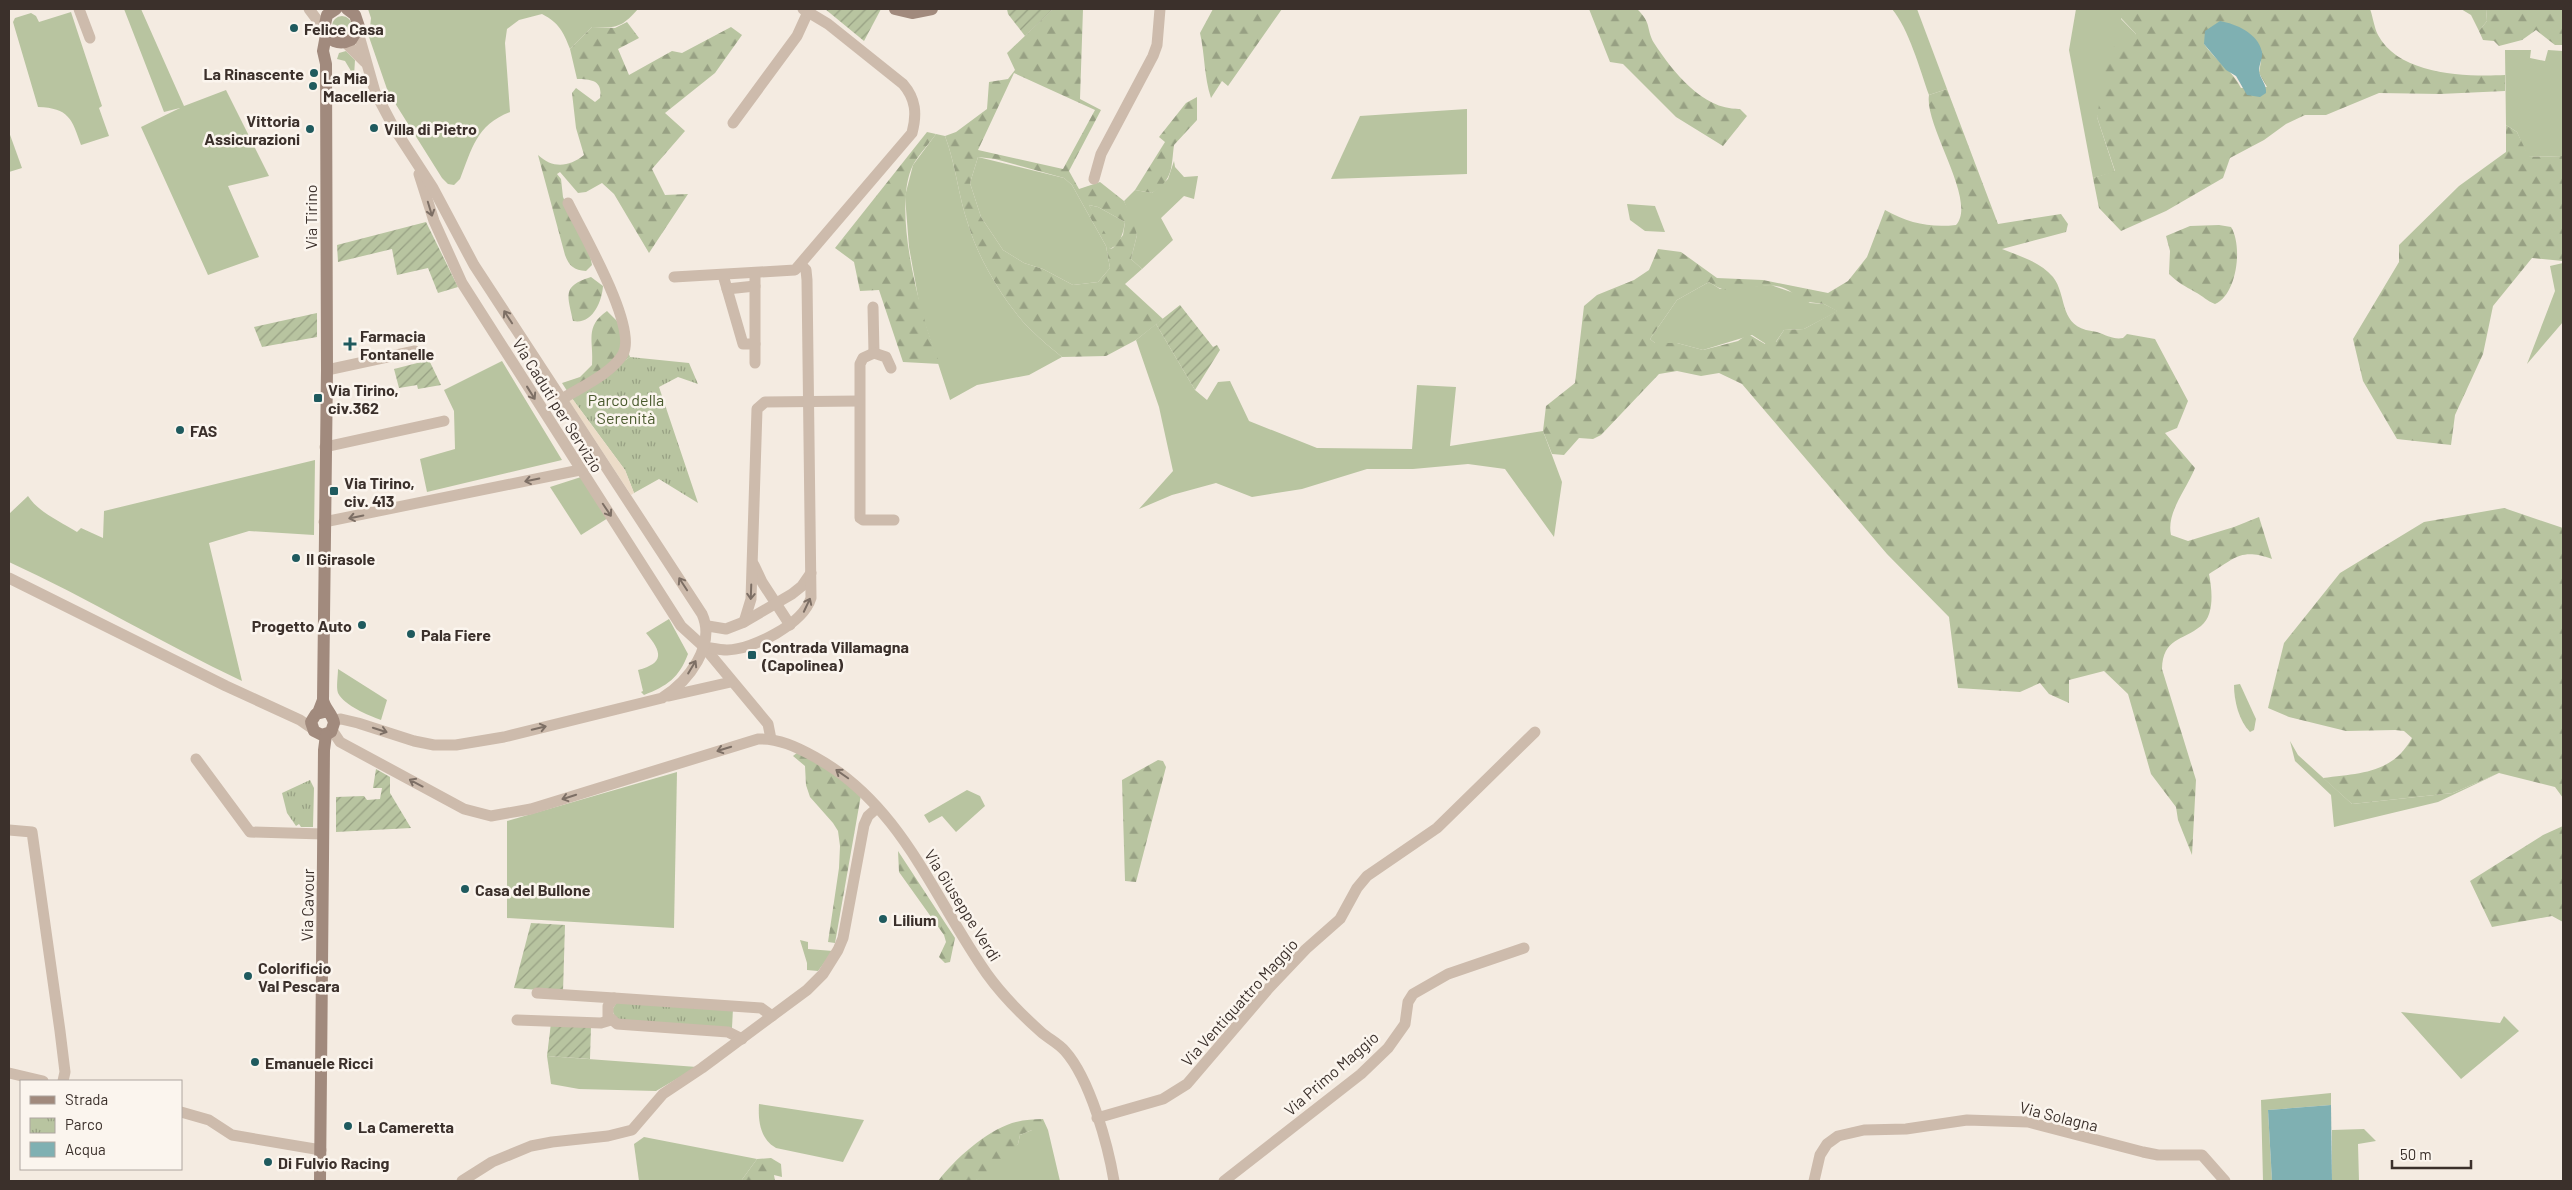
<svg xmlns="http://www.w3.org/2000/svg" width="2572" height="1190" font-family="Barlow,sans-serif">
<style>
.grass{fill:#b8c4a0}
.forest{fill:url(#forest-firs);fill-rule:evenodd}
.park{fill:url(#park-tufts)}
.garden{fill:url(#garden-furrows)}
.plaza{fill:#ecdcc8}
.water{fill:#7fb0b2}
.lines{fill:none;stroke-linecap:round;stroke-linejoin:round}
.street{stroke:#cdbbac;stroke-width:11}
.secondary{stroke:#a18a7d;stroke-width:12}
.oneway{stroke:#7d6f65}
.poi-dot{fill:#1f5a5e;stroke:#fbf5ee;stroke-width:2}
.labels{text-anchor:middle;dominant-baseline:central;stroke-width:5;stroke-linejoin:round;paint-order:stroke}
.poi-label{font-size:16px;font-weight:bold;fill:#3b302b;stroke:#fbf5ee;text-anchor:start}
.street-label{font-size:16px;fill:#3b302b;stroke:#fbf5ee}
.park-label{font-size:16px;fill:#4a5a2e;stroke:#fbf5ee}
</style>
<defs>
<pattern id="forest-firs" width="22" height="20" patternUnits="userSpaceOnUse" patternTransform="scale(1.25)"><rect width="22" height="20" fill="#b8c4a0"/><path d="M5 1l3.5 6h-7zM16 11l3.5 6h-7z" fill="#97a083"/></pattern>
<pattern id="park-tufts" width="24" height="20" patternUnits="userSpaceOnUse" patternTransform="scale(1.25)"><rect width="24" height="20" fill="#b8c4a0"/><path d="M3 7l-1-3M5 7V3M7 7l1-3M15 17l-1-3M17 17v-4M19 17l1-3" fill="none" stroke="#97a083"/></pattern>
<pattern id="garden-furrows" width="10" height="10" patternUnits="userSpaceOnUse" patternTransform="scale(1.25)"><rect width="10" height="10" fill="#b8c4a0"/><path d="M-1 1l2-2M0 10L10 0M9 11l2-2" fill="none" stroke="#97a083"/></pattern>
</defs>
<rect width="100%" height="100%" fill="#f4ebe1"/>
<!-- grass -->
<g class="grass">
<polygon points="124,9 141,9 184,106 226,90 269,176 228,186 259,257 208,275 141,127 180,108 164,112"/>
<path d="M368,9H638C621,28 617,28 592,27L570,49C563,31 559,23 542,14L519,20L507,29L505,43L510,112C476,125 472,149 460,179L454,185L448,184L442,178L388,92L369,37L371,18Z"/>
<path d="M1892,9H1917L1947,89L1929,95C1920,70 1909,29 1892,9Z"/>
<polygon points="2076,9 2121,9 2121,19 2136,34 2097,117 2115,172 2093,178 2069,50"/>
<polygon points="2461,9 2486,9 2487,21 2479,31 2471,15"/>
<path d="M71,12L102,106L99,108L109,136L81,145C72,119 69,108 38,107L13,22L15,18L31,13L36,16L39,22Z"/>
<circle cx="342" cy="26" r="10"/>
<polygon points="2505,50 2531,50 2530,58 2545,61 2548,50 2563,51 2563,156 2528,157 2517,132 2506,125"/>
<polygon points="346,51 355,60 354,76 345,61 337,59 339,53"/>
<polygon points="1467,109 1467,174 1331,179 1360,116"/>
<polygon points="9,132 22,168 9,172"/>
<path d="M936,134L945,136C956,165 958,195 968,224C978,258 1005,304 1030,329C1040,339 1051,348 1062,357L1029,375L977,385L950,400L920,308L909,247L905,196L913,165Z"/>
<polygon points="978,157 1064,178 1072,185 1106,246 1110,268 1098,282 1073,285 1043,269 1024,263 1003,250 981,217 970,183"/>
<polygon points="1174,161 1175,167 1184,177 1198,176 1194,199 1184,196 1161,218 1173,240 1142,269 1131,259 1137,235 1124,201 1135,190 1152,193 1168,179"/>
<polygon points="1627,204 1655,206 1665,232 1645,231 1630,220"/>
<path d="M1089,205L1098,207L1125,222C1123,233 1121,244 1110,249Z"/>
<polygon points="2563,263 2563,322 2527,364 2555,291 2550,266"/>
<polygon points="1709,282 1720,289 1771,285 1794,293 1810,303 1824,304 1838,311 1804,329 1784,330 1775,343 1766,344 1752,335 1703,350 1677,343 1655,343 1650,339 1677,300"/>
<polygon points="1156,324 1195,390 1207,400 1218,382 1230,381 1249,421 1317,448 1412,449 1417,385 1456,387 1450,446 1543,431 1562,482 1554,537 1505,469 1468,464 1413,469 1367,469 1302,489 1252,497 1216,483 1172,495 1139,509 1173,471 1159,407 1136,340"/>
<polygon points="502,361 562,460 427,492 420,459 455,449 454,411 444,390"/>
<path d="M315,460L314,535L249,531L209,543L242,681C163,644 88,598 9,562V514L28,496C38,512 61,522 77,532L81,528L103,538L104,511Z"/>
<polygon points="581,477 608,518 581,535 550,487"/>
<path d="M669,619L688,654C679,678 667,686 644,695L641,692L643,691L638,670C665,663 662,652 646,633Z"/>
<path d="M338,669L387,700L381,720C368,715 345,706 338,693C336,687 338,676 338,669Z"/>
<path d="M2240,684L2256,719L2254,730L2250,732C2239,721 2234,701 2234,685Z"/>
<polygon points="2290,741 2298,755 2352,804 2453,793 2499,773 2438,802 2334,827 2331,795 2295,761"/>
<polygon points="677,772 674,928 507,918 507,821"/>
<polygon points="967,790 980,796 985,806 956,832 942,816 929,823 924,815"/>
<polygon points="800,940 808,942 808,949 833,951 818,971 807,970 807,963"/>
<polygon points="2401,1012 2500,1023 2504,1016 2519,1031 2461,1079"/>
<polygon points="547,1056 697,1067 656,1091 579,1089 551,1084"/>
<polygon points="2331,1093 2331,1105 2268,1110 2272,1181 2263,1181 2261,1100"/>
<path d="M759,1104L864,1120L843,1162L776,1148C760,1139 758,1121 759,1104Z"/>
<polygon points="2364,1129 2376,1141 2358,1144 2359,1181 2332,1181 2332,1130"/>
<polygon points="1032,1130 1048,1130 1060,1181 975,1181 1018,1144 1020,1135"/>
<polygon points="644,1137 757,1159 741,1181 639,1181 634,1144"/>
</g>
<!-- forest -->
<g class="forest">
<path d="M1053,9H1083L1080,99L1101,110L1069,171L1079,189L1100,182L1124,201L1133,220L1137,235L1131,259L1142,269L1125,284L1163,319L1136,340L1106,356L1062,357C1051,348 1040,339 1030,329C1005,304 978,258 968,224C958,195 956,165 945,136L956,132L987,109L989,82L1008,79L1015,70L1007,53ZM1014,73L1095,110L1063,169L978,150ZM978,157L995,159L1064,178L1072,185L1106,246L1110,268L1098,282L1073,285L1043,269L1024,263L1003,250L981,217L970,183ZM1089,205L1098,207L1125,222L1123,235L1113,248L1110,249L1108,238Z"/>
<path d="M1213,9H1282L1228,86L1222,81L1211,98C1204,77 1205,55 1200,33Z"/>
<path d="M1589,9H1637C1652,23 1646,29 1654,43C1673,72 1703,110 1740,109L1747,116L1723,146L1676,117L1623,64L1610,62Z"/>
<path d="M2121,9H2370C2373,17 2374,27 2378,35C2399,75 2466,77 2505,75V91L2440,94L2379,93L2326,115H2305L2286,124L2264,140L2230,158L2223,178L2166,211L2121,231L2099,208L2093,178L2115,171L2097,117L2108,50L2136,34L2121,18ZM2204,44L2261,61L2259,73L2267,87L2241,88C2233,71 2215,60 2204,44Z"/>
<polygon points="2486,9 2563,9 2563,45 2555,45 2536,30 2522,40 2499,46 2494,41 2483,40 2479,31 2487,21"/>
<path d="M627,22L639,38L618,49L629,75L672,51L682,53L731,27L742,35L715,73L665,113L685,131L652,169L665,195L688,194L649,253L614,194L602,183L586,192L578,193L560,172L557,174L561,179L563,197L590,255L592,265L586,271C574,270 569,266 565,255L538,155C553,169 569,167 584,155L576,128L572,93L576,88L595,102L600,98C603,81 592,79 577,79L570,49L592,27L615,28Z"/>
<path d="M1947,89L1998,224L2061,214L2068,224L2066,232L2002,249C2020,256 2040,262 2053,277C2067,295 2059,322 2086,330C2090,331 2093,331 2097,332C2106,335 2114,340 2123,338L2127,334L2155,339L2188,401L2177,428L2165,433L2195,468C2186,490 2166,513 2171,535L2188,541L2234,527L2259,517L2272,559C2240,548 2236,558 2209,574C2212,589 2215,615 2201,626C2182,641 2163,638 2162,669L2196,780L2192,855L2178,820L2176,807L2151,774L2128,694L2104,671L2069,680V703L2049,694L2040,683L2020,692L1958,688L1949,617L1887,554L1742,384L1719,373L1701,376L1677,371L1659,374L1601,435L1593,439L1579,438L1564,455L1552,454L1543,431L1546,406L1575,383L1584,306L1597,295L1634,280L1649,270L1658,249L1681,252L1717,278L1763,280L1828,293L1848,281L1867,257L1885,210C1909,223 1929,228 1956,225C1978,201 1924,126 1929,95ZM1709,282C1715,286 1720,289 1727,290C1751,292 1779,273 1800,301L1824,304L1837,311L1804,329L1784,330L1776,342L1771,338L1767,339L1765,344L1748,334L1738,341L1703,350L1677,343H1655L1650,339L1677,300Z"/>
<path d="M1197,97V120L1174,145C1171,167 1174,179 1152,193L1135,190L1165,142L1159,137L1186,103Z"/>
<polygon points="2506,125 2517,132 2529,157 2563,156 2563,261 2532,258 2493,306 2483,354 2455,415 2451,445 2397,439 2363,381 2353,339 2399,262 2399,245 2459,186 2506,152"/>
<path d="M927,132L936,134C929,144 919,154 913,165C891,209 921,319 940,364L903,362L879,290L860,291L854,262L835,248Z"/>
<path d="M2219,225L2231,227C2243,246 2237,295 2215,304C2207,301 2203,296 2195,292C2185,286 2178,283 2169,274L2170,251L2166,236L2190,226Z"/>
<path d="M591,277L603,286C602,302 592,325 573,321C568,296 561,286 591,277Z"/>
<path d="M607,311L617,321L630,357L571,397L562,383L580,377L592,365C594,341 584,327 607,311Z"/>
<path d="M2504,508L2563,528V798L2555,787L2499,773L2453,793L2352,804L2323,778C2360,773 2392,774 2412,738L2404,731L2395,730L2346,731L2289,717L2268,708L2284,643L2340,573L2424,522Z"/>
<polygon points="798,752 814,759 861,795 835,943 828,942 839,868 840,846 838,831 833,823 810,797 806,785 805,766 793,756"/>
<polygon points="1158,760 1163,761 1166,767 1136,882 1125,881 1122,780"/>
<polygon points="2563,826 2563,922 2552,916 2492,927 2470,881 2543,835"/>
<polygon points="898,851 955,938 950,962 945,963 939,957 946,942 944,935 899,872"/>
<path d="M1043,1119L1048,1130H1032L1020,1135L1018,1144L1007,1160L975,1181H938C955,1159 985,1132 1012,1123C1022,1120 1033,1119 1043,1119Z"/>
<polygon points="771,1158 781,1164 782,1177 774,1175 775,1181 741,1181 757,1159"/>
</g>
<!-- park -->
<g class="park">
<polygon points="630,357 689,363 698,384 678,377 659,387 698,503 659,479 634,493 625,470 571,397"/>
<polygon points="310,780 314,788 313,827 301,827 299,824 296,826 287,813 282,793"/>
<polygon points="617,1002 733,1008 732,1028 617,1021 612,1010"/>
</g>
<!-- garden -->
<g class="garden">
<polygon points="825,9 881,9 864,41"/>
<polygon points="1007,9 1053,9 1025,36 1008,14"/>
<polygon points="426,222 458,287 438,293 428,268 397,275 392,249 338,262 337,245"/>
<polygon points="1180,305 1213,347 1217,345 1220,350 1195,390 1156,324"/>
<polygon points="317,313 317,337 262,347 254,327"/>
<polygon points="429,360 441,385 418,389 417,385 399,388 394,369"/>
<polygon points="376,769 390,777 390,793 411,828 336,832 336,797 364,796 367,800 380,799 382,788 373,788"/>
<polygon points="531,923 565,925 563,992 514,988"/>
<polygon points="551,1023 591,1026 590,1059 547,1056"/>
</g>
<!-- plaza -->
<polygon class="plaza" points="571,397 625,470 634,493 631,495 568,399"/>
<!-- water -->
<g class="water">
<path d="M2220,21C2236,24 2258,33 2262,52C2263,58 2259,64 2259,71C2260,79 2267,84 2266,93L2260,97L2247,95L2236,76L2226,70L2204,44L2205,31Z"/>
<polygon points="2331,1105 2332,1181 2272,1181 2268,1110"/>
</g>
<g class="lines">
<!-- street -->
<g class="street">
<polyline points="79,9 90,38"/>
<polyline points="309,9 324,29"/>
<polyline points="346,43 365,62"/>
<polyline points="733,123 797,36 808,12"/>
<polyline points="419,174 434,221 462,283 681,626 704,647 768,724 771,739"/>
<polyline points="1094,179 1101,154 1153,56 1157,45 1160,9"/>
<polyline points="723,275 743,344 755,344"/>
<path d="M674,277L795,270L912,133C917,114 916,99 903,84L828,24L803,9"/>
<polyline points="727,289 755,286"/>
<polyline points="873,307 874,353"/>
<polyline points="755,363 755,274"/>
<polyline points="891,368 886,357 874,353 863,358 860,364 860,518 863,520 894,520"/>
<polyline points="327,370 415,351"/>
<path d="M562,399C581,387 611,374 623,354C638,327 582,232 568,203"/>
<polyline points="325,447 444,421"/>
<polyline points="324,522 580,470"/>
<polyline points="754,565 762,582 790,625"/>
<polyline points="9,578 226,686 300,720 313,729"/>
<polyline points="744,622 751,599 757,409 765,402 859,401"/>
<polyline points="708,626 726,629 744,622 792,594 802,586 811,573"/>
<path d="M704,647C711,648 720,650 727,650C754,649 803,624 811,598L807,280L806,270L801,265"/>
<polyline points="669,696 731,682"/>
<path d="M334,720L341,719L358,723L414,741L434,745H456L504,737L662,698C689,681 716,645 702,614L474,265L433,188L394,128L375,92L358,32"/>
<path d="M332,730L340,742L464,809L491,816L531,809L758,739C778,738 797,747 815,757C902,805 933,897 987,974C1002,995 1022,1015 1041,1032C1049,1039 1058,1043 1065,1051C1090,1079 1108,1145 1114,1181"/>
<polyline points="196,759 250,832 323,834"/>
<polyline points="9,830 32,832 60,1031 65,1072 63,1081"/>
<polyline points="537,993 614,998"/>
<polyline points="517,1020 601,1023 611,1020"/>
<polyline points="742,1039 728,1032 617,1024 608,1016 608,1006 614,998 761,1008 772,1016"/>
<polyline points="9,1073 43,1081"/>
<polyline points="181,1112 209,1120 232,1135 321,1150"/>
<polyline points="1097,1118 1163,1099 1187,1084 1269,988 1306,949 1340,919 1357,888 1367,876 1437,828 1535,732"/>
<polyline points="462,1181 492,1162 531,1146 552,1142 608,1136 632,1130 663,1094 702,1068 807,990 823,974 838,950 843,938 864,825 868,816 877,808"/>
<polyline points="1224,1181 1361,1074 1388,1048 1405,1024 1408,1002 1413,994 1448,974 1524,948"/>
<polyline points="1814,1181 1820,1155 1827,1144 1838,1136 1864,1130 1906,1129 1967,1120 2028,1122 2143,1152 2158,1155 2202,1155 2225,1181"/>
</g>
<!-- secondary -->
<g class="secondary">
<path d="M336,9L327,15L324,29C328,41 339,46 351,40L359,27L355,15L347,9"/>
<polyline points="895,9 912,13 932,9"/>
<path d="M323,700C325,709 333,715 334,723L331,732L322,735L314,731L311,722L316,714L324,712"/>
<polyline points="318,713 323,700 327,370 326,64 323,51 326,35"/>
<polyline points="320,1181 324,750 326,735"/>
</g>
</g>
<!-- one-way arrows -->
<defs><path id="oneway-shaft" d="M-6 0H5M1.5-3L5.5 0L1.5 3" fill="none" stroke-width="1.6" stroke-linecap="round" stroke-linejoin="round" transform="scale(1.25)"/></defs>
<g class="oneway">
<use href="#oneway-shaft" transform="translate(430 209) rotate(73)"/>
<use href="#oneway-shaft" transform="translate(508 317) rotate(-123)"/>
<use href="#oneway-shaft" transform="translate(531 393) rotate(58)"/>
<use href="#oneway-shaft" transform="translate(532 480) rotate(168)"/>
<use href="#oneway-shaft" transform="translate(607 510) rotate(56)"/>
<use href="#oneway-shaft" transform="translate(356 517) rotate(168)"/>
<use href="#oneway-shaft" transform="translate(683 584) rotate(-123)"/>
<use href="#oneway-shaft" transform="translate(751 592) rotate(92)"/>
<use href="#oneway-shaft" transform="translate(807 605) rotate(-65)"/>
<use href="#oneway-shaft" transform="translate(692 667) rotate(-59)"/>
<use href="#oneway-shaft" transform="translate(539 728) rotate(-14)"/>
<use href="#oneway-shaft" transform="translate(380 730) rotate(18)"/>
<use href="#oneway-shaft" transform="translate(724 749) rotate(163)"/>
<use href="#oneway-shaft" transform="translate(842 774) rotate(-145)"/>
<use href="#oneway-shaft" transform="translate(416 783) rotate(-152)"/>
<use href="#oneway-shaft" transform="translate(569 797) rotate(162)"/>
</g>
<!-- markers -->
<g class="poi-dot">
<circle cx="294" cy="28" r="5"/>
<circle cx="314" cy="73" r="5"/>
<circle cx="313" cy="86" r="5"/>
<circle cx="374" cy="128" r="5"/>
<circle cx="310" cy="129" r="5"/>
<path d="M347.5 336.5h5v5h5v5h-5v5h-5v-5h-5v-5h5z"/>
<rect x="313" y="393" width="10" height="10" rx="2.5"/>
<circle cx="180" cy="430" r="5"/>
<rect x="329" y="486" width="10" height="10" rx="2.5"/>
<circle cx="296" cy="558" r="5"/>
<circle cx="362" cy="625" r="5"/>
<circle cx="411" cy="634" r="5"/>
<rect x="747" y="650" width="10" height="10" rx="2.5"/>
<circle cx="465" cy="889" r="5"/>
<circle cx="883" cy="919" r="5"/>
<circle cx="248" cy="976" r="5"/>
<circle cx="255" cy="1062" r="5"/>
<circle cx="348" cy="1126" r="5"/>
<circle cx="268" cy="1162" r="5"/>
</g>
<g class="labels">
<!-- poi labels -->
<g class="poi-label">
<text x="304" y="28">Felice Casa</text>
<text x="304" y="73" text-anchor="end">La Rinascente</text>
<text x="323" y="77">La Mia<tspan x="323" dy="18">Macelleria</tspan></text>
<text x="300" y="120" text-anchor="end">Vittoria<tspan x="300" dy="18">Assicurazioni</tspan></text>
<text x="384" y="128">Villa di Pietro</text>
<text x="360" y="335">Farmacia<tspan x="360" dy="18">Fontanelle</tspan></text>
<text x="328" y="389">Via Tirino,<tspan x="328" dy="18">civ.362</tspan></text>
<text x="190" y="430">FAS</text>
<text x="344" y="482">Via Tirino,<tspan x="344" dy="18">civ. 413</tspan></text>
<text x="306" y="558">Il Girasole</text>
<text x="352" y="625" text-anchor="end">Progetto Auto</text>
<text x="421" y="634">Pala Fiere</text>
<text x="762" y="646">Contrada Villamagna<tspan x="762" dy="18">(Capolinea)</tspan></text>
<text x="475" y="889">Casa del Bullone</text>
<text x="893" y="919">Lilium</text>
<text x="258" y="967">Colorificio<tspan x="258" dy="18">Val Pescara</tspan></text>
<text x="265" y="1062">Emanuele Ricci</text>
<text x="358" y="1126">La Cameretta</text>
<text x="278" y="1162">Di Fulvio Racing</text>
</g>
<!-- street labels -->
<g class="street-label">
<text transform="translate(310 217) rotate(-90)">Via Tirino</text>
<text transform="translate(558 405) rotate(58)">Via Caduti per Servizio</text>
<text transform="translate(307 905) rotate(-89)">Via Cavour</text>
<text transform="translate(963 905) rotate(58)">Via Giuseppe Verdi</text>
<text transform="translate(1239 1002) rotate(-48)">Via Ventiquattro Maggio</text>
<text transform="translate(1331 1073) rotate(-41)">Via Primo Maggio</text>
<text transform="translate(2059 1116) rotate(14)">Via Solagna</text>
</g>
<!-- park labels -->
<g class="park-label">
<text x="626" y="399">Parco della<tspan x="626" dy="18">Serenità</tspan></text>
</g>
</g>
<!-- border -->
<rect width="2572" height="1190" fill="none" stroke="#3b302b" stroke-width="20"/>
<!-- legend -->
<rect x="20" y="1080" width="162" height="90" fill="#fbf5ee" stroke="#aea6a0"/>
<rect x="30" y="1096" width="25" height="8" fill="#a18a7d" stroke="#aea6a0"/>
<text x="65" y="1105" font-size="15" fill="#3b302b">Strada</text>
<rect x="30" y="1118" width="25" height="15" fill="url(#park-tufts)" stroke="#aea6a0"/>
<text x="65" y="1130" font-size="15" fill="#3b302b">Parco</text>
<rect x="30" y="1142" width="25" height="15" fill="#7fb0b2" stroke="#aea6a0"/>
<text x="65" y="1155" font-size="15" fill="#3b302b">Acqua</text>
<!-- scale -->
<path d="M2392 1160v8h79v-8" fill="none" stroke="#3b302b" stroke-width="2.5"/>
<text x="2400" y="1160" font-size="15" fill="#3b302b" stroke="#fbf5ee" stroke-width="4" paint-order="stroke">50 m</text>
</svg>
